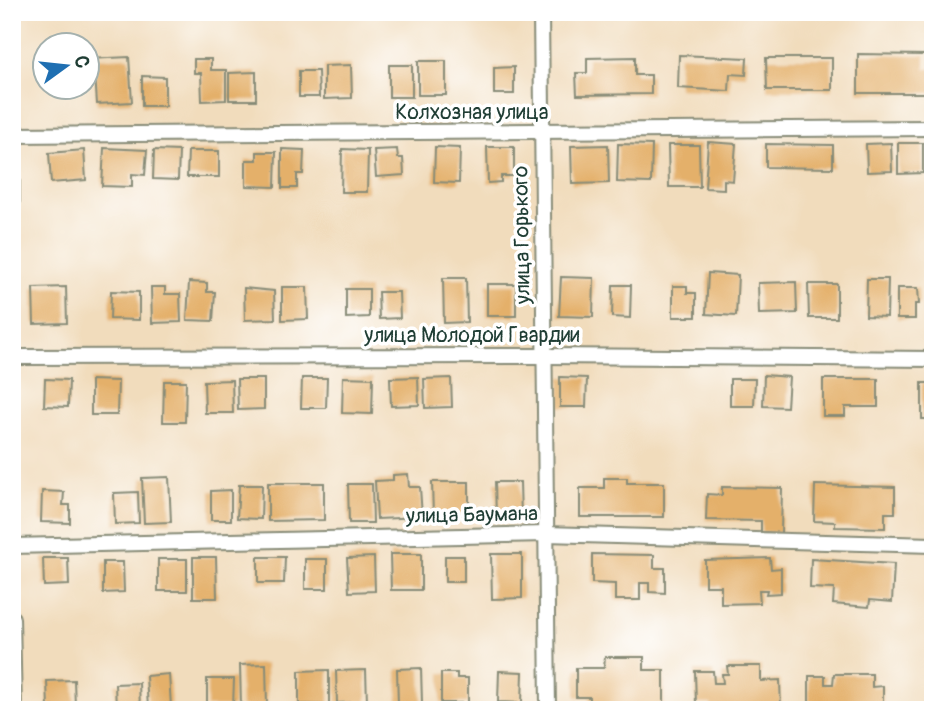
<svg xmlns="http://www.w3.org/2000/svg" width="945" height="722" font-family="Pangolin,sans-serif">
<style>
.building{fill:#e4b06b}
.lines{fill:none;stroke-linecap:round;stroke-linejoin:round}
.minor-casing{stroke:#888c78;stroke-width:18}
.minor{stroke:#fff;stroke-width:14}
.labels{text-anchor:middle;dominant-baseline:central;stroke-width:7;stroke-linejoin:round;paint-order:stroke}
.street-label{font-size:21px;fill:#1f3d34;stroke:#fff}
</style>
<rect width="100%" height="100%" fill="#fff"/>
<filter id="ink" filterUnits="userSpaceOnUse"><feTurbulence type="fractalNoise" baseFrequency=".0143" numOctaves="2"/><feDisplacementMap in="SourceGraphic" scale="14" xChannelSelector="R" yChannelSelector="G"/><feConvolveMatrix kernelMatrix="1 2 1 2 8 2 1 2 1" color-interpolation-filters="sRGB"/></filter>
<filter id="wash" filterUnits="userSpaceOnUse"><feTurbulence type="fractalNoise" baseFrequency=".00686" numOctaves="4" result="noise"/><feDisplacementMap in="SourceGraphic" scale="28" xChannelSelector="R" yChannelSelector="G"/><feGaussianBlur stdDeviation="1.57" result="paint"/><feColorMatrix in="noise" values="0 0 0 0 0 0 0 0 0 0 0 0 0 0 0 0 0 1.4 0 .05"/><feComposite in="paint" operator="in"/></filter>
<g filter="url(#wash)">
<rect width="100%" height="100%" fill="#f1dcbc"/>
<g id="blocks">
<!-- building -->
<g class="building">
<polygon points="858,54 925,55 925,69 933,69 933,93 858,93"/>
<polygon points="679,55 747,58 746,75 730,74 729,91 678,88"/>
<polygon points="129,57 132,102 97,104 95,73 88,74 88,59"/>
<polygon points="635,57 635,75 651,75 651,94 577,95 576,73 587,73 587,58"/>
<polygon points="766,58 832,58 832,90 767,90"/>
<polygon points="194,59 211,59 211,70 226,70 226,100 202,101 201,73 194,73"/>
<rect x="418" y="61" width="28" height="34"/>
<polygon points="351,65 352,98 324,99 324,66"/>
<rect x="389" y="65" width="23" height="32"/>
<polygon points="514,67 514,94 494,94 494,68"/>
<polygon points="299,71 318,71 319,97 299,97"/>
<polygon points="256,72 256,100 229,100 229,73"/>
<polygon points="142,76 165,77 165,106 142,106"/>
<polygon points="708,142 736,144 733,181 724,180 724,189 705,188"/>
<polygon points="891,143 892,171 867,172 866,144"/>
<polygon points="898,143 923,143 923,173 898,174"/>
<polygon points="618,144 652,145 651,183 617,182"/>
<polygon points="766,144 833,145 833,168 766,167"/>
<polygon points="608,145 609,183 572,184 571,146"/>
<polygon points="668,145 699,145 700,187 669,187"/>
<polygon points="435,147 460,148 459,183 434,182"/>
<polygon points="487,147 514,147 514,176 501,176 501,182 488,183"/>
<polygon points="104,148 147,150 145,175 132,174 132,187 102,186"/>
<polygon points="282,149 304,150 303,174 297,174 297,188 282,188"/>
<polygon points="342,149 368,150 367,192 341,192"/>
<polygon points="397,149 398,158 403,158 404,175 376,177 374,150"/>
<polygon points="84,150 86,180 51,183 49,153"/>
<polygon points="154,150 179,151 178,180 153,179"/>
<polygon points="188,151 219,151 219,177 187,177"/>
<polygon points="257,152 276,152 275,187 246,186 246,160 257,160"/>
<polygon points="708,273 738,275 736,316 706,314"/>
<polygon points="561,277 594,278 593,317 559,316"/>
<polygon points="443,278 466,278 467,322 444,323"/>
<polygon points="867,279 888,279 887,317 866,316"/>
<polygon points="189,282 207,283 207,292 215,292 213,321 187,320"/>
<polygon points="796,282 797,313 759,314 758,283"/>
<rect x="487" y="284" width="29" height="32"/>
<polygon points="808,284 837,284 837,318 809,318"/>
<polygon points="613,285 631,285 630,318 612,317"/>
<polygon points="673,286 687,286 687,293 696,293 696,317 673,317"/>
<polygon points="66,287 67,323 34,324 33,288"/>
<polygon points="151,287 165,287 165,294 180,294 181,322 152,323"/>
<polygon points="282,287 307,287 308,319 282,320"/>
<polygon points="244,288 274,291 275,319 245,320"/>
<polygon points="897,288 918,288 919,304 915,304 915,319 897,319"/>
<polygon points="346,289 369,289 369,317 346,318"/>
<polygon points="111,291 139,292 139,320 110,319"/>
<polygon points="378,292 399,292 400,318 379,319"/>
<polygon points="764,375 789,377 787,407 763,406"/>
<polygon points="343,377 373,378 372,414 342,413"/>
<polygon points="418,377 419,405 391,406 390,378"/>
<polygon points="560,377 587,378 586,407 560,407"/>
<polygon points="302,378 327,378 326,408 301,408"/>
<polygon points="451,378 452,407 425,408 424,379"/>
<polygon points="45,379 69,380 68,407 44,406"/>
<polygon points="237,379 264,379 264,409 238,410"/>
<polygon points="730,379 755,379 754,406 730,406"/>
<polygon points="823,379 878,379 878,407 845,407 845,416 823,416"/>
<polygon points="91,380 118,381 117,415 91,415"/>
<polygon points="232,380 233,413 205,413 204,381"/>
<polygon points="164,381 186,381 185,422 163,422"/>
<rect x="922" y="383" width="11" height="36"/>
<polygon points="408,474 409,487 420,487 422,517 377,519 375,481 393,480 393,475"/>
<polygon points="169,477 171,522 144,523 142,478"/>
<polygon points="604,478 627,478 627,483 664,483 664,517 580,517 580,488 604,488"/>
<polygon points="432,482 469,482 469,515 433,515"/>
<polygon points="495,482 520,482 521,517 496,517"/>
<polygon points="268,483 324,483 324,520 268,521"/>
<polygon points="348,484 372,484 373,523 349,523"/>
<polygon points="239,485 262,485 261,519 237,518"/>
<polygon points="815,485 895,487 895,513 885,513 885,528 835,527 835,522 814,521"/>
<polygon points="722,487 782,488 781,533 761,532 761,521 706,520 707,494 722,495"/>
<polygon points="231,490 231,520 211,520 211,491"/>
<polygon points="42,491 64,492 63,505 70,505 70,523 41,522"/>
<polygon points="138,492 139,523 115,524 114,493"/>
<polygon points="390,554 421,554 421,590 391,590"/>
<polygon points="491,554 522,554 522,598 492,599"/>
<polygon points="592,554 654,555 654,568 665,568 665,593 649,592 649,583 640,583 640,600 615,600 615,584 592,583"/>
<rect x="445" y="556" width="19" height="26"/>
<polygon points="193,557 216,557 217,598 193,598"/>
<polygon points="258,557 285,557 284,583 258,583"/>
<polygon points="374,557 375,591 349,592 347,558"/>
<polygon points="43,558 68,558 69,585 44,586"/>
<polygon points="770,558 771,569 781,568 781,593 766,594 767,590 759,590 760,603 721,604 721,586 705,586 705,560"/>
<rect x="158" y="559" width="29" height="32"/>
<rect x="305" y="559" width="22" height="30"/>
<polygon points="811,559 894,564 892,602 870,600 869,607 833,604 834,589 810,588"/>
<polygon points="103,562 123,562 124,592 103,593"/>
<polygon points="605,657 644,657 644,670 664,670 664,707 590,707 590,697 576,697 576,668 604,668"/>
<polygon points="266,664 267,707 241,707 240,665"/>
<polygon points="727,666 761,666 761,681 780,680 781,709 711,710 711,704 696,704 695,671 713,671 714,683 723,683 722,674 728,674"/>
<polygon points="421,668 422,703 398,704 397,669"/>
<polygon points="329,670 329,705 299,704 299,671"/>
<polygon points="366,670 367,702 337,703 336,671"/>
<polygon points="499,671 523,672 522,703 498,702"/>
<polygon points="441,673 457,673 457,678 468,678 468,703 441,703"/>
<polygon points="169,674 171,707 148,708 146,676"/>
<polygon points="834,674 872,674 872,687 883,686 883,710 809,710 809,676 825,676 825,684 833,684"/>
<polygon points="207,679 234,679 233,707 207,707"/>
<polygon points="74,680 75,706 48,707 47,681"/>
<polygon points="139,683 140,708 116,708 115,684"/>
</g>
</g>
</g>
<g filter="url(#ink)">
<use href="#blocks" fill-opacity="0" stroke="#888c78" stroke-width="2"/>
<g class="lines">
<defs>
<g id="minor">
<polyline points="541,12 548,710"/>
<polyline points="12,110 12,245"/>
<polyline points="12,135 933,128"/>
<polyline points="12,357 546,356 933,359"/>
<polyline points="12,546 546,534 933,545"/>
<polyline points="12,618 14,710"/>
</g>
</defs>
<!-- minor casing -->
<use href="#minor" class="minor-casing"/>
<!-- minor -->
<use href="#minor" class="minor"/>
</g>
</g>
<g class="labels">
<!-- street labels -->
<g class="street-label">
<text x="472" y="112">Колхозная улица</text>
<text transform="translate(522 235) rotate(-91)">улица Горького</text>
<text x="472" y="335">улица Молодой Гвардии</text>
<text transform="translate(472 515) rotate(-1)">улица Баумана</text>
</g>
</g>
<!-- margin -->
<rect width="945" height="722" fill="none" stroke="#fff" stroke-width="42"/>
<!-- north arrow -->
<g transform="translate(66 66) rotate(75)"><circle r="33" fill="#ffffff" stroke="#a5b1ae" stroke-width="2"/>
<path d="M0-5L12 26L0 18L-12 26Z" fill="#1f6fb2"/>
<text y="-10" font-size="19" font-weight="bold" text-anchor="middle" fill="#1f3d34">С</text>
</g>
</svg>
